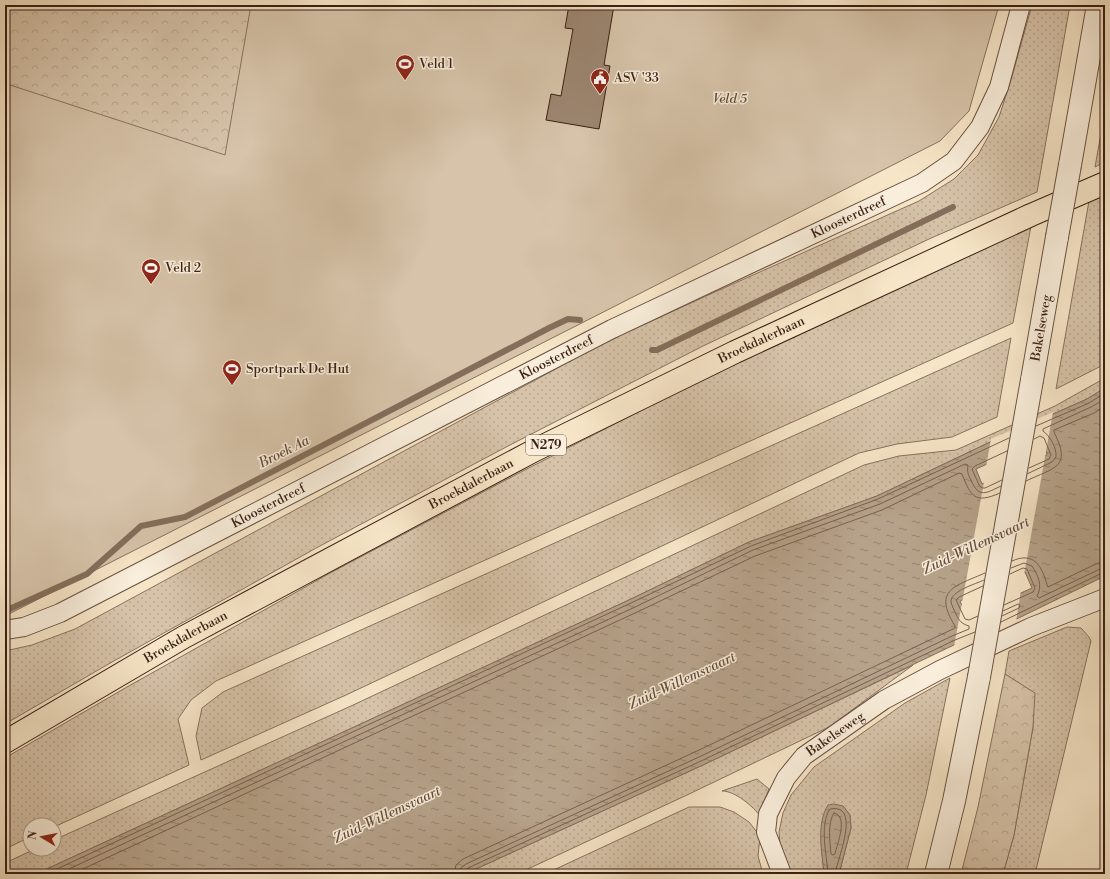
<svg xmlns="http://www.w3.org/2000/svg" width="1110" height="879" font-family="'Libre Bodoni',serif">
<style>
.grass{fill:url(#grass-dots);stroke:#88715e}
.forest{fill:url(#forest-crowns);stroke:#88715e}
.park{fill:#d6c3a9;stroke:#88715e}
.water{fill:url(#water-ripples);stroke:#846e5b;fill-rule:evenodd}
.pier{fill:#f6e5c7}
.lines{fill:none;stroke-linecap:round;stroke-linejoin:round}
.shore{stroke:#78604f;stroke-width:1}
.stream{stroke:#846e5b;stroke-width:6}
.building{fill:#9c8671;stroke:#3a1f14}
.minor-casing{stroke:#695041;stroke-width:20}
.tertiary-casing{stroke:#695041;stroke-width:24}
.primary-casing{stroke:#3a1f14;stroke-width:24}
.minor{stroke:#f9eedb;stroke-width:18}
.tertiary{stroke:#f9eedb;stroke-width:22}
.primary{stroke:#f6e5c7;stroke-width:22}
.tertiary-bridge-casing{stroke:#695041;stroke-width:24;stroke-linecap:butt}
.tertiary-bridge{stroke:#f9eedb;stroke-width:22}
.labels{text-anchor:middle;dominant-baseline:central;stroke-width:3;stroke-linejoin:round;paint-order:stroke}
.shield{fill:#f9eedb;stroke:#735d50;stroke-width:1}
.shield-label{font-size:12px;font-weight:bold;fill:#3a1f14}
.poi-label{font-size:13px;fill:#3a1f14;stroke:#f9eedb;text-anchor:start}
.park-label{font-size:13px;font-style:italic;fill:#614839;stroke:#f9eedb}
.street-label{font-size:13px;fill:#3a1f14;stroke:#f9eedb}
.water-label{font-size:14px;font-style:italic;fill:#654d3d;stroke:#f9eedb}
</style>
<defs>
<pattern id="grass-dots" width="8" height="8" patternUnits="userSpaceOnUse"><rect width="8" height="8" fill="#d6c3a9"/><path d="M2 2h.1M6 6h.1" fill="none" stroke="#b8a791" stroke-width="1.8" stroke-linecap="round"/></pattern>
<pattern id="forest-crowns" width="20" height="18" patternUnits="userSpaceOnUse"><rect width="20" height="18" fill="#d6c3a9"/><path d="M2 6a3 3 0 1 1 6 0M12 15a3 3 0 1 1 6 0" fill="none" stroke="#b8a791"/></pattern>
<pattern id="water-ripples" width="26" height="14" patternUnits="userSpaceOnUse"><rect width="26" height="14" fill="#b6a28a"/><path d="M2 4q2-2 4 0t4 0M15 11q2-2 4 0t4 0" fill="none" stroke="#958370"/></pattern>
</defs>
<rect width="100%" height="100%" fill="#f6e5c7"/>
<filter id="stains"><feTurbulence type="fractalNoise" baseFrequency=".005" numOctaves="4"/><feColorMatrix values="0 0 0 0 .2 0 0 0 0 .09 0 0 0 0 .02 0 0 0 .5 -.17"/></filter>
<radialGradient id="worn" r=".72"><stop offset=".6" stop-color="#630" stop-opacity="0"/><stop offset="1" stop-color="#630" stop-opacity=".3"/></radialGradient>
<!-- grass -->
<g class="grass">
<polygon points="1032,5 1070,5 1037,192 929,239 703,346 508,446 318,547 112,662 5,724 5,651 32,645 75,629 600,345 706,296 919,201 954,179 978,155 999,117 1011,80"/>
<polygon points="1105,111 1105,162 1095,167"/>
<polygon points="1105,194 1105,364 1056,389 1089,201"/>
<polygon points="1031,226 1013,323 216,681 191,700 178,719 189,765 54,827 54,825 30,825 30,837 5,849 5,758 127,687 332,572 521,472 716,372"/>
<polygon points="1011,338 997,417 952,437 897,444 859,453 346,695 201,760 196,736 202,708 223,692"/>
<polygon points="1105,378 1105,388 1087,399 986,444 877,496 749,542 629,600 36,874 5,874 5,863 35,849 54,849 54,840 351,706 864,465 899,456 956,450 1055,406"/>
<polygon points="1067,627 1081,628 1089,637 1091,641 1035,874 1003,874 1014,835 1033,727 1034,693 1005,674 1009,651"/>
<polygon points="913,665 829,727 687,795 517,874 465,874 703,765"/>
<polygon points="950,678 926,795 906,874 839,874 851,828 850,815 843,806 821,842 824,874 786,874 780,844 779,832 783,813 791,795 814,767 905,703"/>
<path d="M757,779L769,789L761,808V817C753,806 735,791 722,791Z"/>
<polygon points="689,807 720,807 734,812 749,822 760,836 758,856 763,874 545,874"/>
</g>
<!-- forest -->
<g class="forest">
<polygon points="5,5 304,5 540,268 5,87"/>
<polygon points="1005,674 1035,693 1033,727 1014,835 1003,874 961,874 978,807"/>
</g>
<!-- park -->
<polygon class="park" points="251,5 999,5 969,111 940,141 5,616 5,92 7,84 225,155"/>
<!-- water -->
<g class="water">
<path d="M1105,388V576L998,628L956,644L703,765L465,874H36L629,600L749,542L877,496L986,444L1087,399ZM1041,440L1047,455L982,484L976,469ZM1025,572L1032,588L967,617L960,601Z"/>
<path d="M834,804L843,806L850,815L851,828L839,874H824C822,852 816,824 828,805Z"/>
</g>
<!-- pier -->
<polygon class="pier" points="1053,412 1024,575 963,602 968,614 1021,590 1016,622 998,630 954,647 984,482 1045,454 1040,442 986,467 991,439"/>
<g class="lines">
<!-- shore -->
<g class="shore">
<polyline points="1036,426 1089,403 1105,393"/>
<polyline points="1029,468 1049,459 1051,455 1044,438 1040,436 1034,439"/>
<path d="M1027,474L1052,462L1056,457C1057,448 1050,436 1043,431V429L1091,407L1105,399"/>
<polyline points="1002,480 985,488 982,488 979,485 972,469 975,466 1007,451"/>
<path d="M1026,481C1055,467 1072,468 1054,432V430L1094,413L1105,406"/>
<path d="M1012,561C1034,551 1042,566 1047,585L1048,587L1098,563L1105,562"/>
<path d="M1011,568L1024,563L1032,566C1038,575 1043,586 1037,596L1039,598L1100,569L1105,568"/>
<polyline points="1004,605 1033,592 1035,588 1027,569 1023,568 1010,574"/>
<polyline points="978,616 969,620 965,619 956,600 959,597 983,586"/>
<polyline points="1002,616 1019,608 1020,605 1018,604 1003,611"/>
<polyline points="1001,622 1102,573 1105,573"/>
<path d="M834,813C849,816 837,844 835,854L833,855L831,854C830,842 827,823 834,813Z"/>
<polyline points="46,874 631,603 751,546 878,499 1009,438"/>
<path d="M58,874L633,608L753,550L880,504L965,464L968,465C967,471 968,475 971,480C979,499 986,493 1001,486"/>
<path d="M72,874L635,613L755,556L882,510L959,473L962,474C971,497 975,504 1000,493"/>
<path d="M454,874L456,865L463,859L697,751L955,628V626C932,589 956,586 985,573"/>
<path d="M460,874L461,868L466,864L699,757L952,636L969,629V626C962,624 959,621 956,614C954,610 952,606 951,602C950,591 976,584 984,580"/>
<polyline points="465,874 466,871 468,868 701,761 955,640 975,632"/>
<path d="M828,874C827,856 819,825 830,809C862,803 837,860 835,874"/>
</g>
<!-- stream -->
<g class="stream">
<polyline points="652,350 657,350 953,207"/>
<polyline points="5,611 87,574 141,526 185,517 549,328 568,319 580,320"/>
</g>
</g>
<!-- building -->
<polygon class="building" points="569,5 614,5 604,65 610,66 599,129 546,120 551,94 561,96 573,29 565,28"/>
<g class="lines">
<defs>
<g id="minor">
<path id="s1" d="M5,630L24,627L60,613L612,329L922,183L954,161L980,127L999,87L1021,5"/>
<path id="s2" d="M782,874L766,832L768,814L786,778L804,756L884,700L940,670L1031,627L1105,598"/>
</g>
<g id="tertiary">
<polyline points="1070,165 1098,5"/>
<path id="s3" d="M1032,380L1057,237"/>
<polyline points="936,874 954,801 979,677"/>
</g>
<g id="primary">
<path id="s4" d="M5,742L184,637L535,450L735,352L1031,215L1105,183"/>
</g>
</defs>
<!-- minor casing -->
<use href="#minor" class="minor-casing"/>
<!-- tertiary casing -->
<use href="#tertiary" class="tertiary-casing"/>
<!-- primary casing -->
<use href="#primary" class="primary-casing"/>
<!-- minor -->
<use href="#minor" class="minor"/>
<!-- tertiary -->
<use href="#tertiary" class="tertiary"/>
<!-- primary -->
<use href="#primary" class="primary"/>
<defs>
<g id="tertiary-bridge">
<polyline points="1057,237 1070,165"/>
<polyline points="979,677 1032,380"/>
</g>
</defs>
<!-- tertiary-bridge casing -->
<use href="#tertiary-bridge" class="tertiary-bridge-casing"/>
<!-- tertiary-bridge -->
<use href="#tertiary-bridge" class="tertiary-bridge"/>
</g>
<!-- icons -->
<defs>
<symbol id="stadium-pin" viewBox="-11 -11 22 30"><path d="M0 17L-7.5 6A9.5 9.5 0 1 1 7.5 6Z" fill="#8f2418" stroke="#f9eedb"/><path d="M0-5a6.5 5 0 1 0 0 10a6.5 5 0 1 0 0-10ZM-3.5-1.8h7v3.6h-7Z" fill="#fff"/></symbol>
<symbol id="civic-pin" viewBox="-11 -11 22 30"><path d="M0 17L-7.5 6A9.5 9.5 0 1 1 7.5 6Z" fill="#8f2418" stroke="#f9eedb"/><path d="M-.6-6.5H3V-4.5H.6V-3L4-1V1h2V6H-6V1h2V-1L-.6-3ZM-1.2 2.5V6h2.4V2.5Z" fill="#fff"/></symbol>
</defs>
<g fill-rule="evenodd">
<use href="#stadium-pin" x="394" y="53" width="22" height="30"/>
<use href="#civic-pin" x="589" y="67" width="22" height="30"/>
<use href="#stadium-pin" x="140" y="257" width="22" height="30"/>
<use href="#stadium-pin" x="221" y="358" width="22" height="30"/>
</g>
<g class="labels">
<!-- shield labels -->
<rect class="shield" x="526" y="435" width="40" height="20" rx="3"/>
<g class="shield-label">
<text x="546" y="445">N279</text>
</g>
<!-- poi labels -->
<g class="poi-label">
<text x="419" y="64">Veld 1</text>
<text x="614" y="78">ASV '33</text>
<text x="165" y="268">Veld 2</text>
<text x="246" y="369">Sportpark De Hut</text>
</g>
<!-- park labels -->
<g class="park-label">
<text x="730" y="99">Veld 5</text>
</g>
<!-- street labels -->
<g class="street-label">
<text stroke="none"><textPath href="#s1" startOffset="940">Kloosterdreef</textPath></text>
<text stroke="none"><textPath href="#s3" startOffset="53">Bakelseweg</textPath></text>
<text stroke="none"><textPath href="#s4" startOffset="857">Broekdalerbaan</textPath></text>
<text stroke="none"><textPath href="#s1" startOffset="616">Kloosterdreef</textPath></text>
<text stroke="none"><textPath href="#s4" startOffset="533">Broekdalerbaan</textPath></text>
<text stroke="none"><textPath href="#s1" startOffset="292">Kloosterdreef</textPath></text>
<text stroke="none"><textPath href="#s4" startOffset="209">Broekdalerbaan</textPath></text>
<text stroke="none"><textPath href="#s2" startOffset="170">Bakelseweg</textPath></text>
</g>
<!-- water labels -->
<g class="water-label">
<text transform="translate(284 452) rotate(-27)">Broek Aa</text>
<text transform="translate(976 546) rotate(-25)">Zuid-Willemsvaart</text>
<text transform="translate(682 681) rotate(-25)">Zuid-Willemsvaart</text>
<text transform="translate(387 815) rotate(-25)">Zuid-Willemsvaart</text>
</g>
</g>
<!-- margin -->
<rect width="1110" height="879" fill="none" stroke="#f6e5c7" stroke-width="20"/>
<rect x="6" y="6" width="1098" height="867" fill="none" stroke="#3a1f14" stroke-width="2"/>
<rect x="10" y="10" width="1090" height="859" fill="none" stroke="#3a1f14"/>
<!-- north arrow -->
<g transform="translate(42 837) rotate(280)"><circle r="19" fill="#f9eedb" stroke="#ad9b8b"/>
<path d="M0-3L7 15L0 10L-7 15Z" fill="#8f2418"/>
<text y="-6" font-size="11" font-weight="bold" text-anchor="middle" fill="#3a1f14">N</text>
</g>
<rect width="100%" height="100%" filter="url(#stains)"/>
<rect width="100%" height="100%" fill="url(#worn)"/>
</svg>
